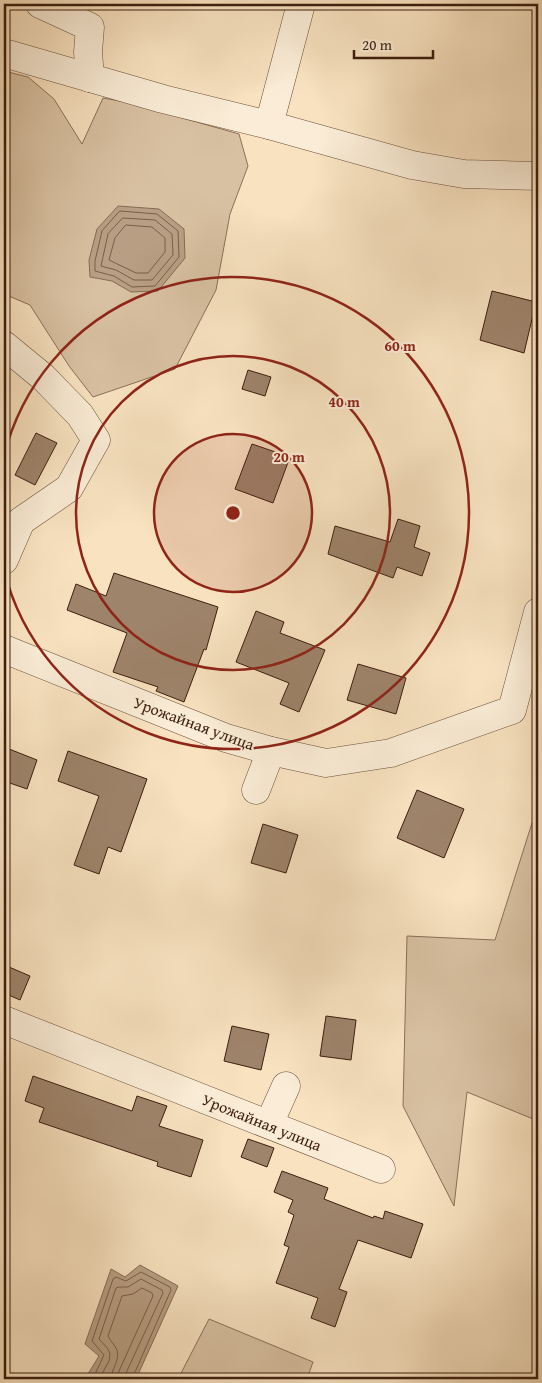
<svg xmlns="http://www.w3.org/2000/svg" width="542" height="1383" font-family="'Gentium Book Plus',serif">
<style>
.green{fill:#d8c1a2;stroke:#8a7058}
.water{fill:#b89f83;stroke:#866b54}
.lines{fill:none;stroke-linecap:round;stroke-linejoin:round}
.shore{stroke:#7a5e48;stroke-width:1}
.building{fill:#9e846b;stroke:#3c1e0e}
.minor-casing{stroke:#6b4f3a;stroke-width:29}
.minor{stroke:#faecd6;stroke-width:28}
.ring{fill:none;stroke:#8f2418;stroke-width:2.5}
.labels{text-anchor:middle;dominant-baseline:central;stroke-width:4;stroke-linejoin:round;paint-order:stroke}
.street-label{font-size:16px;fill:#3c1e0e;stroke:#faecd6}
.centre{fill:#8f2418;stroke:#faecd6;stroke-width:2.5}
.ring-label{font-size:15px;text-anchor:middle;font-weight:bold;fill:#8f2418;stroke:#faecd6;stroke-width:4;stroke-linejoin:round;paint-order:stroke}
</style>
<rect width="100%" height="100%" fill="#f8e2c0"/>
<filter id="stains"><feTurbulence type="fractalNoise" baseFrequency=".004" numOctaves="4"/><feColorMatrix values="0 0 0 0 .2 0 0 0 0 .09 0 0 0 0 .02 0 0 0 .5 -.17"/></filter>
<radialGradient id="worn" r=".72"><stop offset=".6" stop-color="#630" stop-opacity="0"/><stop offset="1" stop-color="#630" stop-opacity=".3"/></radialGradient>
<!-- green -->
<g class="green">
<polygon points="4,71 28,77 54,99 82,144 103,98 126,102 239,134 248,166 230,214 216,290 175,369 93,397 69,366 30,305 4,294"/>
<polygon points="538,804 538,1121 467,1092 454,1206 403,1106 407,936 495,940"/>
<polygon points="209,1319 313,1362 307,1379 178,1379"/>
</g>
<!-- water -->
<g class="water">
<polygon points="118,206 159,209 184,229 185,258 158,291 131,292 112,281 90,277 89,260 97,229"/>
<polygon points="140,1265 178,1286 136,1379 95,1379 88,1374 99,1356 85,1344 111,1269 125,1277"/>
</g>
<g class="lines">
<!-- shore -->
<g class="shore">
<polygon points="120,211 157,214 178,231 179,257 155,286 132,287 114,276 95,271 95,261 102,231"/>
<polygon points="123,218 155,220 172,234 173,255 152,280 134,280 116,270 101,266 108,234"/>
<polygon points="126,225 152,227 165,238 165,252 148,273 136,273 109,260 115,238"/>
<polyline points="97,1379 96,1372 104,1355 92,1341 113,1279 116,1277 126,1281 141,1272 170,1287 171,1290 132,1379"/>
<polyline points="104,1379 103,1372 109,1361 110,1354 108,1349 99,1339 116,1288 119,1287 128,1287 141,1279 162,1290 163,1293 126,1373 125,1379"/>
<path d="M111,1379C111,1369 120,1362 117,1350C115,1345 110,1341 108,1336L122,1296L133,1294L142,1288L152,1293L153,1296L119,1371L118,1379"/>
</g>
</g>
<!-- building -->
<g class="building">
<polygon points="492,291 536,302 524,353 480,340"/>
<polygon points="248,370 271,377 265,396 242,389"/>
<polygon points="36,433 57,443 35,485 15,475"/>
<polygon points="252,444 290,457 273,503 235,489"/>
<polygon points="398,519 420,526 414,547 430,553 422,576 397,567 393,578 328,554 335,526 390,542"/>
<polygon points="114,573 218,607 206,650 204,649 184,702 156,691 158,687 113,672 127,633 67,610 76,584 106,596"/>
<polygon points="256,611 284,622 280,633 325,650 299,712 280,704 289,683 236,662"/>
<polygon points="358,664 406,678 396,714 347,700"/>
<polygon points="4,747 37,760 27,789 4,781"/>
<polygon points="68,751 147,779 121,852 108,847 99,874 74,865 99,796 58,781"/>
<polygon points="417,790 464,809 444,858 397,838"/>
<polygon points="263,824 298,835 286,873 251,863"/>
<polygon points="9,967 30,976 20,1000 4,993 4,980"/>
<polygon points="326,1016 356,1020 351,1060 320,1056"/>
<polygon points="232,1026 269,1034 261,1070 224,1061"/>
<polygon points="33,1076 132,1111 137,1096 167,1106 159,1126 203,1140 191,1177 157,1166 158,1162 39,1122 44,1108 25,1101"/>
<polygon points="248,1139 274,1148 267,1167 241,1157"/>
<polygon points="282,1171 328,1188 324,1199 373,1218 374,1216 383,1219 385,1211 423,1224 411,1258 358,1240 339,1289 347,1292 335,1327 311,1318 318,1298 276,1283 289,1247 284,1245 294,1215 288,1212 293,1200 274,1192"/>
</g>
<g class="lines">
<defs>
<g id="minor">
<polyline points="40,4 90,27 88,52 90,78"/>
<polyline points="4,53 163,99 269,125 412,165 464,174 538,176"/>
<polyline points="269,125 301,4"/>
<polyline points="4,345 43,377 80,415 96,440 69,488 21,521 4,560"/>
<polyline points="4,649 226,738 271,751 326,763 391,753 512,710 538,612"/>
<polyline points="256,790 271,751"/>
<polyline points="4,1020 381,1169"/>
<polyline points="269,1124 286,1086"/>
</g>
</defs>
<!-- minor casing -->
<use href="#minor" class="minor-casing"/>
<!-- minor -->
<use href="#minor" class="minor"/>
</g>
<!-- distance rings -->
<circle cx="233" cy="513" r="79" fill="#8f2418" fill-opacity=".12"/>
<g class="ring">
<circle cx="233" cy="513" r="79"/>
<circle cx="233" cy="513" r="157"/>
<path d="M4 456A236 236 0 1 1 4 570"/>
</g>
<g class="labels">
<!-- street labels -->
<g class="street-label">
<text transform="translate(194 723) rotate(20)">Урожайная улица</text>
<text transform="translate(262 1122) rotate(22)">Урожайная улица</text>
</g>
</g>
<circle cx="233" cy="513" r="8" class="centre"/>
<g class="ring-label">
<text x="400" y="351">60 m</text>
<text x="344" y="407">40 m</text>
<text x="289" y="462">20 m</text>
</g>
<!-- margin -->
<rect width="542" height="1383" fill="none" stroke="#f8e2c0" stroke-width="20"/>
<rect x="5" y="5" width="532" height="1373" fill="none" stroke="#3c1e0e" stroke-width="2.5"/>
<rect x="10" y="10" width="522" height="1363" fill="none" stroke="#3c1e0e"/>
<!-- scale -->
<path d="M354 50v8h79v-8" fill="none" stroke="#3c1e0e" stroke-width="2.5"/>
<text x="362" y="50" font-size="15" fill="#3c1e0e" stroke="#faecd6" stroke-width="4" paint-order="stroke">20 m</text>
<rect width="100%" height="100%" filter="url(#stains)"/>
<rect width="100%" height="100%" fill="url(#worn)"/>
</svg>
